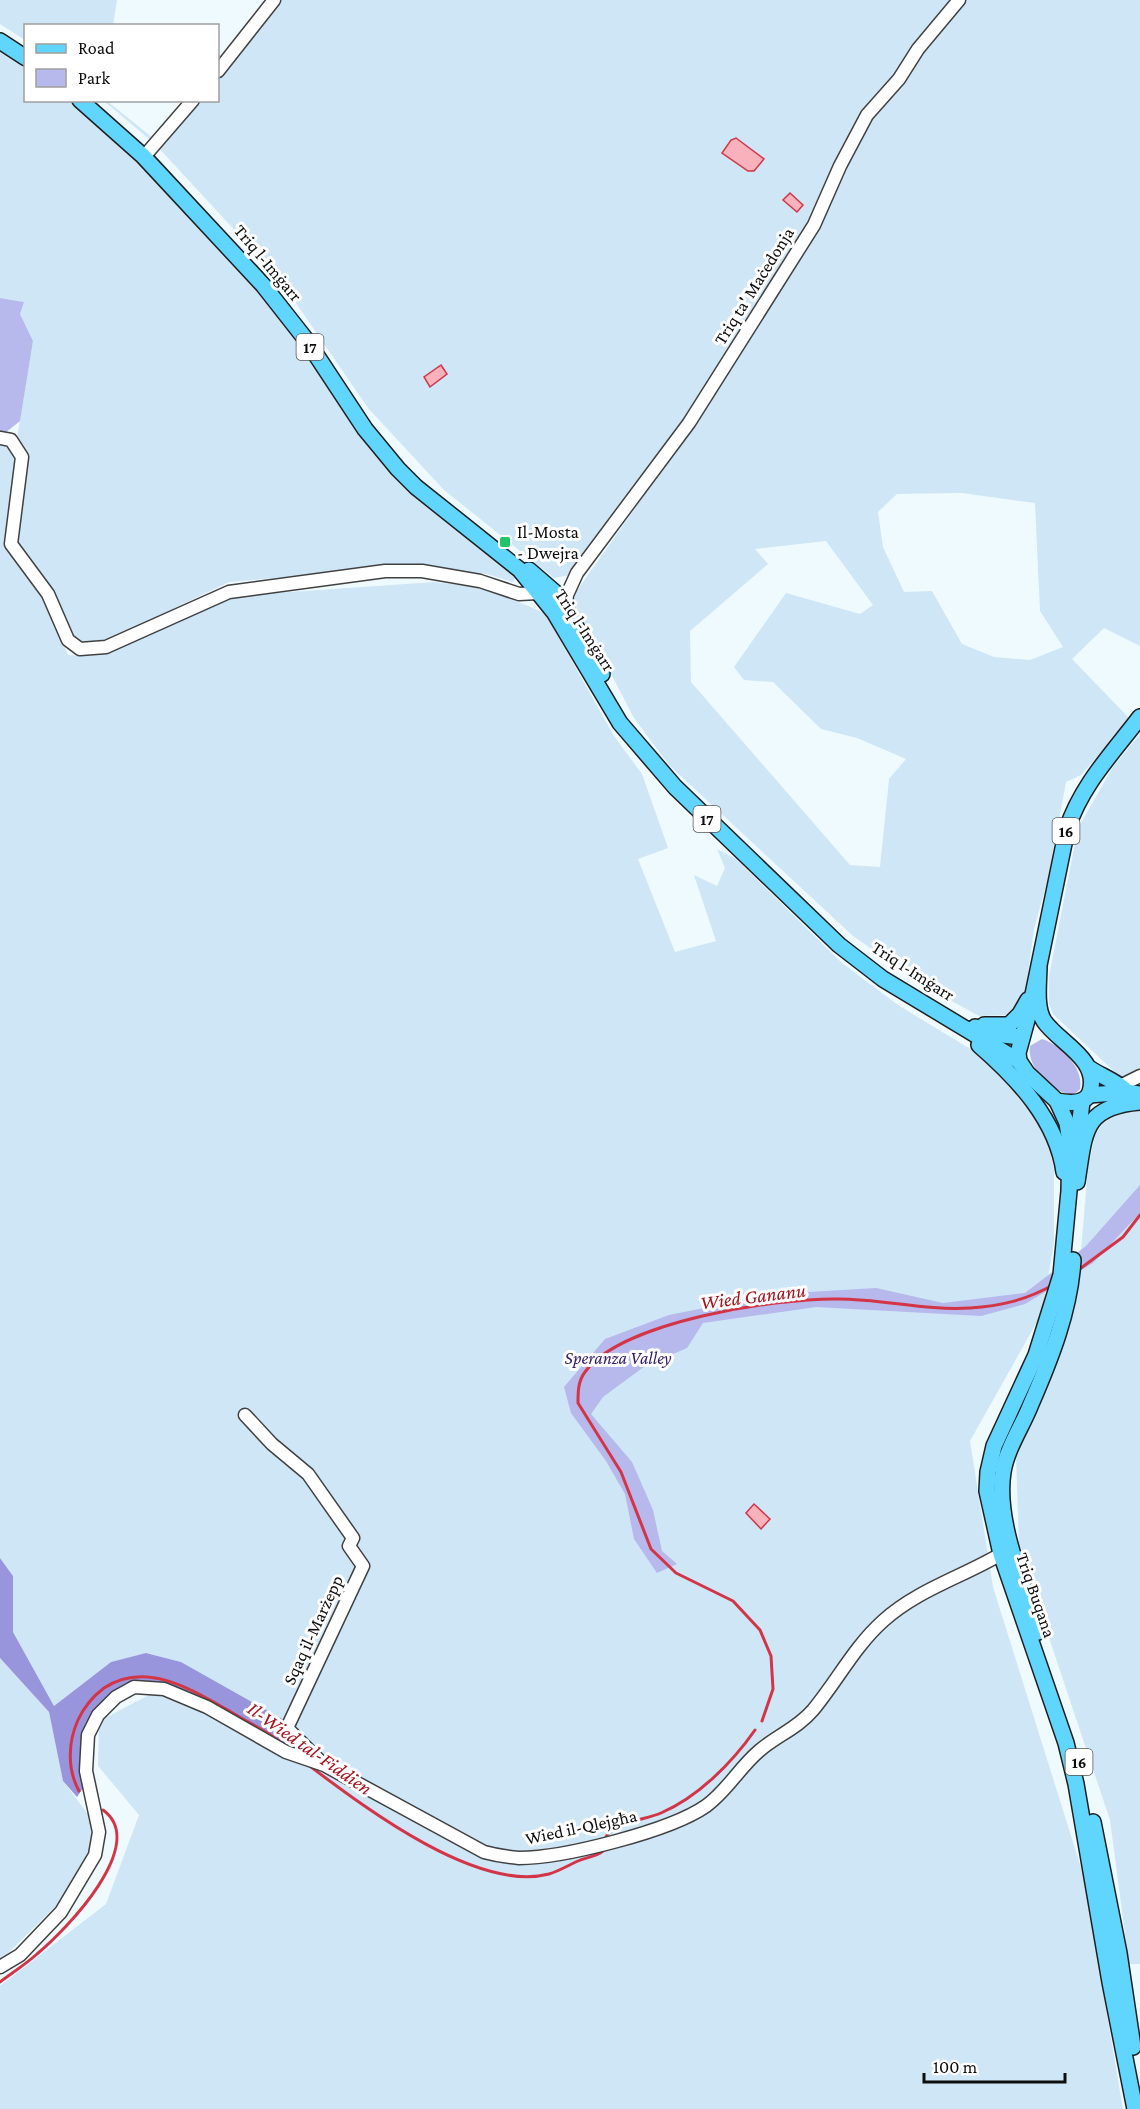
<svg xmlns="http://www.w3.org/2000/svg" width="1140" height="2109" font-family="'Crimson Pro',serif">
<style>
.farmland{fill:#cee6f6;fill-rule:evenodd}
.green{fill:#b7b8eb}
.forest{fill:#9895dd}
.water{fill:#f9b1bb;stroke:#d33546;stroke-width:1.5}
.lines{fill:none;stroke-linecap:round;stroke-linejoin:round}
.stream{stroke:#d33546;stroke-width:3}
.minor-casing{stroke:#414141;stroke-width:15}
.major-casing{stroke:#1f1f1f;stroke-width:18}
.minor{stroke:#fff;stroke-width:12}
.major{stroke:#60d6fe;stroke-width:15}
.poi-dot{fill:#20c469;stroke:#fff;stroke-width:2}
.labels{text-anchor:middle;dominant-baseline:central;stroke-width:6;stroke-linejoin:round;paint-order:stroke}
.shield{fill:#fff;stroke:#565656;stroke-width:1.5}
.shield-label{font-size:16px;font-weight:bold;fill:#0e0e0e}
.street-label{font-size:18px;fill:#0e0e0e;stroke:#fff}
.poi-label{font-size:18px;fill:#0e0e0e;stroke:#fff;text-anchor:start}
.park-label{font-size:18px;font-style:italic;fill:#311b69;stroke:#fff}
.water-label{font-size:20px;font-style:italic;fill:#a5121c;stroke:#fff}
</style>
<rect width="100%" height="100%" fill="#effaff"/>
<!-- farmland -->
<g class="farmland">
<polygon points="0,0 117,0 113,25 26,26 25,40 0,24"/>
<path d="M280,0H1140V646L1104,628L1072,659L1130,719L1081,775L1066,782L1048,878L1034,929L1025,996L1008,1015L979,1016L928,988L853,936L669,765L634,718L574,603L576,592L693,426L570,575L554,578L444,490L368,408L278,277L155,144L104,101H107L163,146L200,101L218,100V78ZM962,493L1035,503L1040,611L1063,647L1030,660L994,657L962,644L932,591L904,592L883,547L878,512L897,494ZM826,541L873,605L860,614L786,593L734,667L744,680L773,682L821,729L857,738L906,759L889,779L880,867L850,865L691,682L690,631L768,564L755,549Z"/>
<polygon points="0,47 25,63 26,100 77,101 176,196 284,320 390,468 412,494 506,567 516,577 513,582 487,574 400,567 229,582 101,643 89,646 71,637 14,541 25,454 17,438 33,341 20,314 24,302 0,298"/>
<polygon points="0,444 8,447 16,456 4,545 42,594 68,655 81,656 134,641 204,607 247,595 434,582 485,588 545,613 614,736 642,774 668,848 638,859 675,952 716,941 694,875 717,886 725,868 717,849 735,858 842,963 898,1005 972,1050 999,1073 1047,1134 1054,1171 1054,1242 1042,1313 970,1441 993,1587 1083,1874 1123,2109 0,2109 0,1986 106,1904 139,1815 98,1766 99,1721 153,1693 329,1763 293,1725 181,1662 147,1653 111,1662 54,1706 13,1632 13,1576 0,1558"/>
<polygon points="1140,734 1140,1964 1129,1964 1110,1820 1019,1548 1016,1455 1036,1414 1077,1298 1088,1168 1095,1136 1102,1124 1120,1112 1120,1077 1053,1014 1049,1004 1049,976 1078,828 1113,767"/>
<polygon points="0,1658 49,1712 63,1781 93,1821 95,1839 87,1864 58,1904 7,1954 0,1958"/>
</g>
<!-- green -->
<g class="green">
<polygon points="0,298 24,302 20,314 33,341 20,421 5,433 0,433"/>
<path d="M1042,1039C1061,1045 1084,1068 1080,1089L1074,1095C1054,1094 1026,1068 1030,1046Z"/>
<polygon points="1140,1185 1140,1213 1093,1263 1025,1304 981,1316 816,1307 703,1323 687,1348 645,1366 603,1397 591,1414 632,1462 653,1510 662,1551 677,1564 657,1573 634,1539 625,1494 606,1461 571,1413 564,1387 605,1339 669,1315 775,1294 876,1288 943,1303 1025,1293 1086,1246"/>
</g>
<!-- forest -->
<polygon class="forest" points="0,1558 13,1576 13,1632 54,1706 111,1662 146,1653 181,1662 293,1725 331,1763 286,1750 173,1690 112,1694 81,1765 83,1788 77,1797 63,1781 49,1712 0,1658"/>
<!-- water -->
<g class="water">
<polygon points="736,138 764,159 754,171 748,171 722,153 731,140"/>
<polygon points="790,193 803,205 797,212 783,200"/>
<polygon points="441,365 447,374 430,387 424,377"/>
<polygon points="754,1504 770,1519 761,1529 746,1513"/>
</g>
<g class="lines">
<!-- stream -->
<g class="stream">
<polyline points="1077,1271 1123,1237 1140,1215"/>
<path d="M762,1721L773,1689L771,1656L760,1630L733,1601L676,1573L651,1549L621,1472L578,1403C578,1392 578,1381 585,1372C622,1321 777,1298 838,1299C883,1299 926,1311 970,1308C1001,1306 1026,1300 1053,1285"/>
<path d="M307,1764C363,1806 476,1893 549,1874C559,1871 569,1865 578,1861C587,1857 595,1857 603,1851"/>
<path d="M79,1791C67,1769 68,1742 78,1720C84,1707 92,1697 104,1688C146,1660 193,1690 231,1712C247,1722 265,1730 279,1741"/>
<path d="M606,1837C614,1822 645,1820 661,1813C698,1797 732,1763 755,1730"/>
<path d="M0,1982C12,1973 26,1964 37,1954C65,1931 150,1844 103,1810"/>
</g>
<defs>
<g id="minor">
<polyline points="218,71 274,0"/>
<polyline points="148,152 193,100"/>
<polyline points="0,438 11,440 22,457 11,544 48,594 68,640 80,649 106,647 229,592 385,571 422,571 480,581 519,594 538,593"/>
<polyline points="566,606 567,595 577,573 689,423 814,225 840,166 867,115 899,79 918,49 959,0"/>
<polyline points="1122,1085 1140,1076"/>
<polyline points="245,1415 272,1444 308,1474 353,1538 349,1546 363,1566 287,1728 321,1762"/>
<path d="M0,1967L20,1955L61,1912L95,1855L99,1832L86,1771L88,1735L98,1715L116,1697L134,1687L164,1689L207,1707L286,1752L324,1765L484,1852C495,1855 507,1857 519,1858C563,1858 670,1831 706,1806C727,1791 739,1768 759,1751C776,1736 798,1728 813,1710C837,1681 855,1646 883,1621C917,1590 962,1577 1001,1554"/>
</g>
<g id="major">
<polyline points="0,41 26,58"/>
<polyline points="80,100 143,156 263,285 307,341 365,429 398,469 416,487 520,570 554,612 620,723 675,787 839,945 883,979 1019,1061"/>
<polyline points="529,570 559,596 602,674"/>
<path d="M1039,965C1039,981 1035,1007 1044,1021C1059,1043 1100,1059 1090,1092C1086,1105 1068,1103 1057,1101L1027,1073L1019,1061L1018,1053L1030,1009L1067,829C1082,784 1112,754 1140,717"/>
<polyline points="984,1025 1009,1025 1020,1014 1028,1000"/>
<polyline points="975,1027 993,1034 1022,1037"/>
<path d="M979,1045C1017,1078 1057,1120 1064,1172"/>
<path d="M1089,1068C1099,1075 1120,1083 1127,1092"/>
<polyline points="1089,1095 1127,1092 1140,1094"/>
<polyline points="1057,1101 1067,1123 1070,1142 1069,1191 1061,1275 1036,1355 994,1446 988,1472 987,1491 1001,1554 1066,1743 1076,1784 1110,1982 1135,2109"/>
<polyline points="1077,1149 1082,1101"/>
<path d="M1077,1182C1085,1131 1083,1107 1140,1102"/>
<path d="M1038,1632C1024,1585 995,1521 1003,1472C1007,1448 1022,1427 1031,1404C1051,1358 1070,1310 1073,1260"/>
<polyline points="1093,1822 1119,1953 1133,2047"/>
</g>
</defs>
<!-- minor casing -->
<use href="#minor" class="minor-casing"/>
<!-- major casing -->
<use href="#major" class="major-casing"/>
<!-- minor -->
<use href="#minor" class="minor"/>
<!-- major -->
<use href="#major" class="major"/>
</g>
<!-- markers -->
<rect class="poi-dot" x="499" y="536" width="12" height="12" rx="3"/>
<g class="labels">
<!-- shield labels -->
<g class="shield">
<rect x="296.5" y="334" width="27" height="26" rx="4.5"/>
<rect x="693.5" y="806" width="27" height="26" rx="4.5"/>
<rect x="1052.5" y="818" width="27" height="26" rx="4.5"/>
<rect x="1065.5" y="1749" width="27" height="26" rx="4.5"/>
</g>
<g class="shield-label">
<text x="310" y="347">17</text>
<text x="707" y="819">17</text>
<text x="1066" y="831">16</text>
<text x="1079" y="1762">16</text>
</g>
<!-- street labels -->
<g class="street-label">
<text transform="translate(268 263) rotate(50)">Triq l-Imġarr</text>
<text transform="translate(754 286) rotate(-58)">Triq ta' Maċedonja</text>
<text transform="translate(585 630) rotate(57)">Triq l-Imġarr</text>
<text transform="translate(913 971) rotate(33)">Triq l-Imġarr</text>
<text transform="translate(1036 1595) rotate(71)">Triq Buqana</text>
<text transform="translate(313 1630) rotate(-65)">Sqaq il-Marżepp</text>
<text transform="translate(581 1827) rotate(-12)">Wied il-Qlejgħa</text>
</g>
<!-- poi labels -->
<g class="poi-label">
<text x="517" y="532">Il-Mosta<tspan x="517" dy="21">- Dwejra</tspan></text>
</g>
<!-- park labels -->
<g class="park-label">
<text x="618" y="1358">Speranza Valley</text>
</g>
<!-- water labels -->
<g class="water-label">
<text transform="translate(753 1296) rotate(-7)">Wied Gananu</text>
<text transform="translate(310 1748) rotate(35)">Il-Wied tal-Fiddien</text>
</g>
</g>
<!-- legend -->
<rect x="24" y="24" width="195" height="78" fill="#ffffff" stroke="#9f9f9f" stroke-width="1.5"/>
<rect x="36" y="44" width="30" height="9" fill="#60d6fe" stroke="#9f9f9f" stroke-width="1.5"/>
<text x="78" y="54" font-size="18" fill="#0e0e0e">Road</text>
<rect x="36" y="69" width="30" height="18" fill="#b7b8eb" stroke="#9f9f9f" stroke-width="1.5"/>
<text x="78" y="84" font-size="18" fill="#0e0e0e">Park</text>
<!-- scale -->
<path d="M924 2073v9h141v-9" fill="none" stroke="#0e0e0e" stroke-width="3"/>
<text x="933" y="2073" font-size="18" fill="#0e0e0e" stroke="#ffffff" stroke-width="4.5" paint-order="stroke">100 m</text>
</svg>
